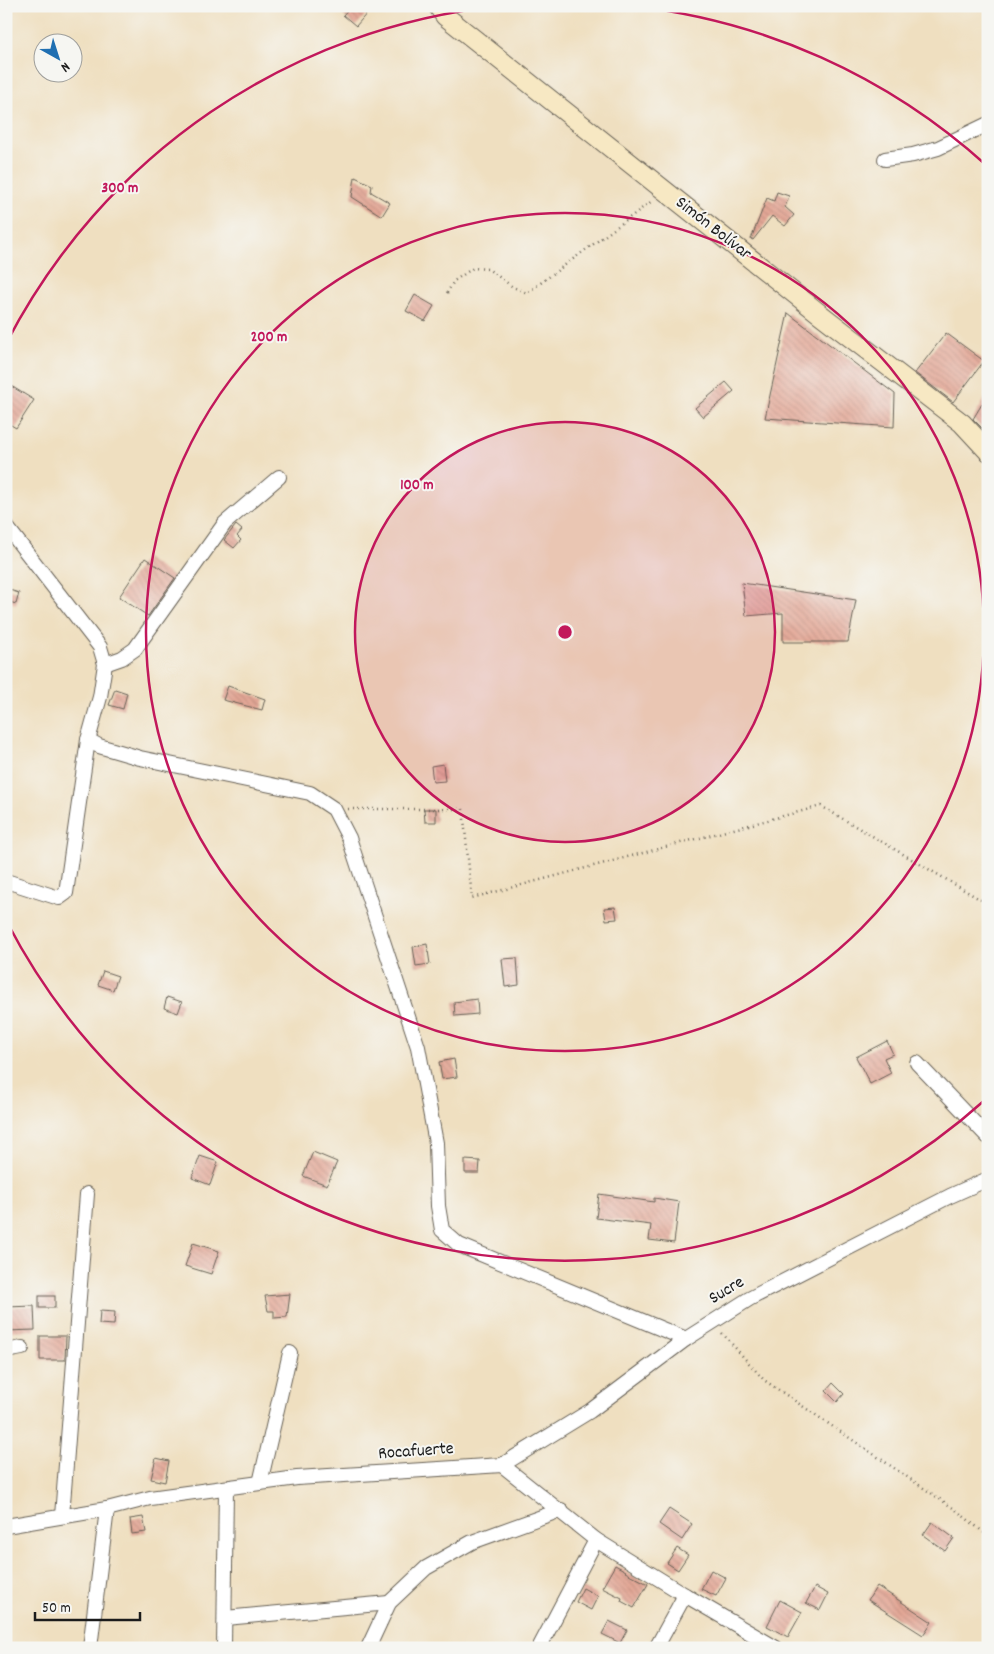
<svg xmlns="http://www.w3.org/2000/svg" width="994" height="1654" font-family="Dekko,sans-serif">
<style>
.building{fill:url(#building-back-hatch)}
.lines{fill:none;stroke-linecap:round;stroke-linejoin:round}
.street-casing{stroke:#666055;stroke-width:16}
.secondary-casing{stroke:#666055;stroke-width:21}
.path{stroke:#666055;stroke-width:2.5;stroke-dasharray:1 4;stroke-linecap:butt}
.street{stroke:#fff;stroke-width:14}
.secondary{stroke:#f7e8c3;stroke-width:19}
.ring{fill:none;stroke:#c2185b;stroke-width:2.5}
.labels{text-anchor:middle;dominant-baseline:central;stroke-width:4;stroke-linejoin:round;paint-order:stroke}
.street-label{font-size:18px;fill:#1c1c1c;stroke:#f6f6f2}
.centre{fill:#c2185b;stroke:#f6f6f2;stroke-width:2.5}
.ring-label{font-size:15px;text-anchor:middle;font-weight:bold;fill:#c2185b;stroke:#f6f6f2;stroke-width:4;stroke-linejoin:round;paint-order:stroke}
</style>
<defs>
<pattern id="building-back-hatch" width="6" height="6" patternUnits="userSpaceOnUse" patternTransform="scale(1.25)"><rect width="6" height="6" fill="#e3a796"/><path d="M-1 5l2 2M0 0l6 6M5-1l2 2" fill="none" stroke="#c28f81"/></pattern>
</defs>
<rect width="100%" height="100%" fill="#f6f6f2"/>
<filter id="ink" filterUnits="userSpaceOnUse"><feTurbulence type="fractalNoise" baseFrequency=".02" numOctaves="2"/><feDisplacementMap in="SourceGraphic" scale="10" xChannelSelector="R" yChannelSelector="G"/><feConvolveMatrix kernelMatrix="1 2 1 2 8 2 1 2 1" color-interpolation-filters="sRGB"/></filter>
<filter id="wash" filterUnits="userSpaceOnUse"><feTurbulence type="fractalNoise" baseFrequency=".0096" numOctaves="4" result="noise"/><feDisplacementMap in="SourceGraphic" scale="20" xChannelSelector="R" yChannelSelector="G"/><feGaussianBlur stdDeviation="1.12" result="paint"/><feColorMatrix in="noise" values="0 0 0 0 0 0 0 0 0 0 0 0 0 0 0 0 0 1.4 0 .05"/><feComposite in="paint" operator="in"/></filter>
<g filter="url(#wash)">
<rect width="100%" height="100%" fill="#efdfc0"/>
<g id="blocks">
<!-- building -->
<g class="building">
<polygon points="351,6 361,6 368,12 356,26 343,15"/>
<polygon points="355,177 372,185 371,192 390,203 382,216 352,197"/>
<polygon points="777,192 789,196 785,207 794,215 785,226 772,216 753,240 751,239 767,198 774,201"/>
<polygon points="415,295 434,306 425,321 406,311"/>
<polygon points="788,313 895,394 894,427 765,418"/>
<polygon points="946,333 984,361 953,402 915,373"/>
<polygon points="726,382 734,391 703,417 695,408"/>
<polygon points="6,383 34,400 16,428 6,422"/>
<polygon points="988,394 988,434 973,419"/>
<polygon points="236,525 242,530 237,536 241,540 234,548 224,540"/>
<polygon points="145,558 175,578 148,616 119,597"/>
<polygon points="742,583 856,600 848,642 783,642 783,613 746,616"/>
<polygon points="6,589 19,593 16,604 6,601"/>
<polygon points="228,686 265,699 262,710 223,700"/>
<polygon points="115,689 127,693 123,709 109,705"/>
<polygon points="443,764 445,781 433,782 431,766"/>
<polygon points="424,809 436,809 436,822 425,822"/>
<polygon points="615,907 617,919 606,920 604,908"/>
<polygon points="427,944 430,964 416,966 413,947"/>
<polygon points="517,958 519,985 505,987 502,959"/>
<polygon points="103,971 118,976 113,990 98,985"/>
<polygon points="167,997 182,1002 178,1013 164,1008"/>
<polygon points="477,999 478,1014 455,1016 454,1002"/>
<polygon points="887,1041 893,1054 884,1058 891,1073 870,1084 856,1057"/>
<polygon points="454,1059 457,1077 442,1079 439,1062"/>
<polygon points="313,1152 337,1162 327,1185 303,1176"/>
<polygon points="200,1156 218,1162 210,1185 192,1178"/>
<polygon points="465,1160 480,1161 479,1173 465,1173"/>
<polygon points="599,1194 654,1202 654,1198 679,1202 674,1243 649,1240 651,1225 596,1218"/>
<polygon points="193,1243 219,1251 211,1274 185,1266"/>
<polygon points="290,1294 287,1317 274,1318 274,1311 268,1311 265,1296"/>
<rect x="39" y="1296" width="16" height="12"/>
<polygon points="34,1306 35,1330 6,1331 6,1307"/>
<polygon points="100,1311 115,1312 114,1325 99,1324"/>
<polygon points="40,1336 66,1336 65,1360 40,1360"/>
<polygon points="833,1383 844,1394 837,1402 826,1391"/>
<polygon points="156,1458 169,1461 165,1482 151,1479"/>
<polygon points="669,1509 692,1524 682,1540 659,1524"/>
<polygon points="143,1517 146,1532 132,1534 130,1519"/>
<polygon points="932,1522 954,1538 945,1551 923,1535"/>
<polygon points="677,1548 688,1555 678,1570 667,1563"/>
<polygon points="615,1565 626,1571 625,1572 648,1584 634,1608 621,1601 622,1598 602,1588"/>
<polygon points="711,1570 726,1578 716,1596 701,1589"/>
<polygon points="877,1586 932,1622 923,1635 868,1600"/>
<polygon points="815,1587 828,1594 820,1610 806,1603"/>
<polygon points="583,1588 598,1596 591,1610 576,1602"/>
<polygon points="780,1600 802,1612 788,1637 767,1626"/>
<polygon points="609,1621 627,1630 620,1643 602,1634"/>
</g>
</g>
</g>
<g filter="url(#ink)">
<use href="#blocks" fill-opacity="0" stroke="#666055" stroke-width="1"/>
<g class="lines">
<defs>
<g id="street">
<polyline points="885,159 913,155 938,148 988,124"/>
<polyline points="6,526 100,647 105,664 100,697 88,740 99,746 140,758 310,793 334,809 349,838 418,1047 436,1143 438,1206 442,1230 459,1245 686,1339"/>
<polyline points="105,664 122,658 135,649 225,523 279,477"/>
<polyline points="6,881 59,898 66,893 88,740"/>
<polyline points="917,1063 988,1137"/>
<polyline points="6,1351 22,1348"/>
<polyline points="502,1465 590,1411 686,1339 749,1299 950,1196 988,1179"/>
<polyline points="260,1483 290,1353"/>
<polyline points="62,1516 87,1194"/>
<polyline points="6,1526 107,1509 150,1498 260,1483 297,1478 502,1465 596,1540 685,1595 776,1648"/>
<polyline points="225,1618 389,1603"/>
<polyline points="90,1648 107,1509"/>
<polyline points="224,1648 226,1488"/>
<polyline points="368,1648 389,1603 426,1568 472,1542 561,1510"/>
<polyline points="539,1648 596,1540"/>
<polyline points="656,1648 685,1595"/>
</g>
<polyline id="secondary" points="438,6 445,16 820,314 962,423 988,451"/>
</defs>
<!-- street casing -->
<use href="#street" class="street-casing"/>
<!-- secondary casing -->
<use href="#secondary" class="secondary-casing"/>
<!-- path -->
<g class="path">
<polyline points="447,293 454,281 473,268 488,269 513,287 527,293 652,201"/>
<polyline points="348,809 463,809 472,898 821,806 988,904"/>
<polyline points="722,1333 764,1380 956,1510 988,1536"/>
</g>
<!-- street -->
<use href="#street" class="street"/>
<!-- secondary -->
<use href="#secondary" class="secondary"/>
</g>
</g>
<!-- distance rings -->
<circle cx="565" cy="632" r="210" fill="#c2185b" fill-opacity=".12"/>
<g class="ring">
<circle cx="565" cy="632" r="210"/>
<circle cx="565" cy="632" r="419"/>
<path d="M986 1099A629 629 0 0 1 7 922M7 342A629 629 0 0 1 499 6M631 6A629 629 0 0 1 986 165"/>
</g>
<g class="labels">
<!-- street labels -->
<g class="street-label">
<text transform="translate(713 229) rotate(38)">Simón Bolívar</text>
<text transform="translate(727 1291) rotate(-31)">Sucre</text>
<text transform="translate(416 1452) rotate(-4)">Rocafuerte</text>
</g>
</g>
<circle cx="565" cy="632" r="8" class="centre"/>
<g class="ring-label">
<text x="120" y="192">300 m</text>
<text x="269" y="341">200 m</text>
<text x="417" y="489">100 m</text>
</g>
<!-- margin -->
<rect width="994" height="1654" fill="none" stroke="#f6f6f2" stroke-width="25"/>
<!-- north arrow -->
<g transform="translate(58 58) rotate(141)"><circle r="24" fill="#f6f6f2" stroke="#9f9f9c"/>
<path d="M0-4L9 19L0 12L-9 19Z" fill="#1f6fb2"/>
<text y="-8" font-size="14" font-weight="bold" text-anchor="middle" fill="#1c1c1c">N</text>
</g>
<!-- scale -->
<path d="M35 1612v8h105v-8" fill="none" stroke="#1c1c1c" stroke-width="2.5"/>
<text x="42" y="1612" font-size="15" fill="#1c1c1c" stroke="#f6f6f2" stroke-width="4" paint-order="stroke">50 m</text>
</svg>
